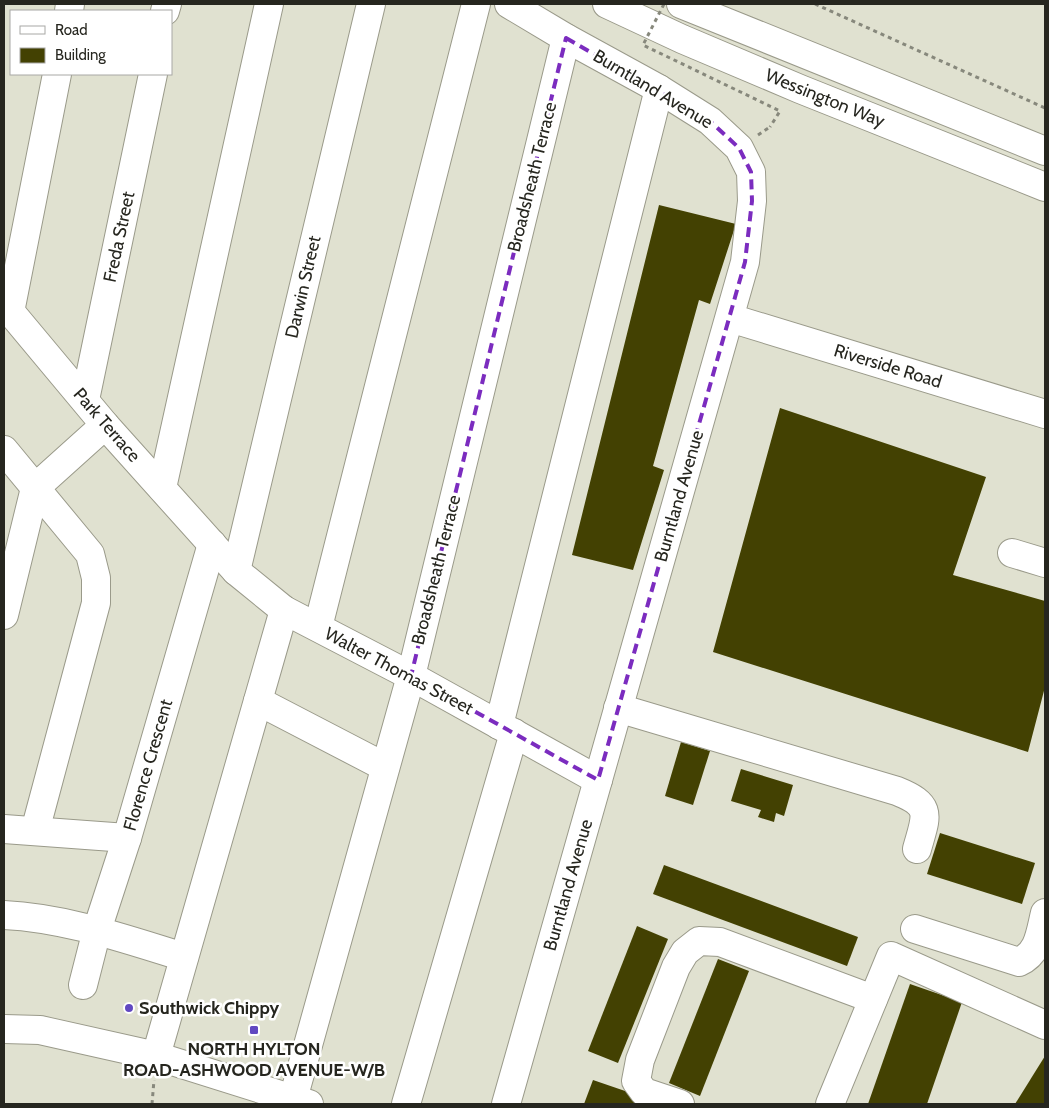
<svg xmlns="http://www.w3.org/2000/svg" width="1049" height="1108" font-family="Cabin,sans-serif">
<style>
.building{fill:#434102}
.lines{fill:none;stroke-linecap:round;stroke-linejoin:round}
.minor-casing{stroke:#9a9a8a;stroke-width:30}
.major-casing{stroke:#9a9a8a;stroke-width:30}
.path{stroke:#87887c;stroke-width:3;stroke-dasharray:4 4;stroke-linecap:butt}
.minor{stroke:#fff;stroke-width:28}
.major{stroke:#fff;stroke-width:28}
.path-bridge{stroke:#87887c;stroke-width:3;stroke-dasharray:4 4;stroke-linecap:butt}
.marked{fill:none;stroke:#7b2cbf;stroke-width:4;stroke-dasharray:10 6;stroke-linejoin:round}
.poi-dot{fill:#6148c1;stroke:#fff;stroke-width:2}
.labels{text-anchor:middle;dominant-baseline:central;stroke-width:5;stroke-linejoin:round;paint-order:stroke}
.street-label{font-size:18px;fill:#26261f;stroke:#fff}
.poi-label{font-size:18px;font-weight:bold;fill:#26261f;stroke:#fff;text-anchor:start}
</style>
<rect width="100%" height="100%" fill="#e0e1d0"/>
<!-- building -->
<g class="building">
<polygon points="659,205 736,224 710,304 699,300 653,466 664,470 633,570 572,555"/>
<polygon points="780,408 986,477 953,575 1045,601 1045,687 1028,752 713,652"/>
<polygon points="681,742 710,751 693,805 665,796"/>
<polygon points="741,769 793,785 784,816 776,813 774,822 758,817 761,810 731,801"/>
<polygon points="940,833 1035,863 1022,904 927,874"/>
<polygon points="664,865 858,937 847,966 653,894"/>
<polygon points="637,926 668,939 618,1063 588,1051"/>
<polygon points="718,959 749,971 700,1096 669,1083"/>
<polygon points="910,984 962,1002 927,1104 868,1104"/>
<polygon points="1045,1056 1045,1104 1015,1104"/>
<polygon points="593,1080 663,1104 584,1104"/>
</g>
<g class="lines">
<defs>
<g id="minor">
<polyline points="69,11 70,4"/>
<polyline points="165,11 167,4"/>
<polyline points="4,304 105,425 236,571 284,610 411,676 598,780"/>
<polyline points="10,312 57,74"/>
<polyline points="730,318 1045,414"/>
<polyline points="85,400 153,74"/>
<polyline points="4,450 90,554 96,578 96,603 35,831"/>
<polyline points="162,488 269,4"/>
<polyline points="1012,553 1045,563"/>
<polyline points="236,571 371,4"/>
<polyline points="4,615 35,488 105,425"/>
<polyline points="318,627 476,4"/>
<polyline points="258,701 385,767"/>
<path d="M618,708L897,791C934,806 926,816 917,849"/>
<polyline points="499,725 659,89"/>
<polyline points="4,829 127,838"/>
<path d="M4,915C66,918 125,939 184,957"/>
<path d="M915,929L1019,962C1039,953 1040,933 1045,913"/>
<polyline points="83,985 97,930 127,838 212,544"/>
<polyline points="4,1029 40,1030 156,1056 309,1104"/>
<polyline points="156,1056 284,610"/>
<polyline points="293,1099 411,676 566,38"/>
<polyline points="406,1104 514,733"/>
<polyline points="506,1104 745,262 752,201 751,172 739,148 710,121 659,89 566,38 509,4"/>
<polyline points="680,1104 644,1092 636,1081 640,1060 676,967 685,952 699,941 720,942 873,999"/>
<polyline points="830,1104 891,956 1045,1025"/>
</g>
<g id="major">
<polyline points="607,4 682,39 800,89 1045,187"/>
<polyline points="681,4 1045,151"/>
</g>
</defs>
<!-- minor casing -->
<use href="#minor" class="minor-casing"/>
<!-- major casing -->
<use href="#major" class="major-casing"/>
<!-- path -->
<g class="path">
<polyline points="815,4 1045,108"/>
<polyline points="758,135 770,127"/>
<polyline points="152,1104 154,1080"/>
</g>
<!-- minor -->
<use href="#minor" class="minor"/>
<!-- major -->
<use href="#major" class="major"/>
<!-- path-bridge -->
<polyline class="path-bridge" points="664,4 643,45 780,111 770,127"/>
</g>
<!-- marked area -->
<path class="marked" d="M566,38L710,121L739,148L751,172L752,201L745,262L598,780L411,676Z"/>
<!-- markers -->
<g class="poi-dot">
<circle cx="129" cy="1008" r="5"/>
<rect x="249" y="1025" width="10" height="10" rx="2.5"/>
</g>
<g class="labels">
<!-- street labels -->
<g class="street-label">
<text transform="translate(653 89) rotate(31)">Burntland Avenue</text>
<text transform="translate(825 98) rotate(22)">Wessington Way</text>
<text transform="translate(532 177) rotate(-76)">Broadsheath Terrace</text>
<text transform="translate(119 237) rotate(-78)">Freda Street</text>
<text transform="translate(303 287) rotate(-77)">Darwin Street</text>
<text transform="translate(888 366) rotate(17)">Riverside Road</text>
<text transform="translate(107 425) rotate(49)">Park Terrace</text>
<text transform="translate(679 496) rotate(-74)">Burntland Avenue</text>
<text transform="translate(436 570) rotate(-76)">Broadsheath Terrace</text>
<text transform="translate(399 671) rotate(28)">Walter Thomas Street</text>
<text transform="translate(148 765) rotate(-74)">Florence Crescent</text>
<text transform="translate(568 885) rotate(-74)">Burntland Avenue</text>
</g>
<!-- poi labels -->
<g class="poi-label">
<text x="139" y="1008">Southwick Chippy</text>
<text x="254" y="1049" text-anchor="middle">NORTH HYLTON<tspan x="254" dy="21">ROAD-ASHWOOD AVENUE-W/B</tspan></text>
</g>
</g>
<!-- border -->
<rect width="1049" height="1108" fill="none" stroke="#26261f" stroke-width="10"/>
<!-- legend -->
<rect x="10" y="10" width="162" height="65" fill="#ffffff" stroke="#a8a8a5"/>
<rect x="20" y="26" width="25" height="8" fill="#ffffff" stroke="#a8a8a5"/>
<text x="55" y="35" font-size="15" fill="#26261f">Road</text>
<rect x="20" y="48" width="25" height="15" fill="#434102" stroke="#a8a8a5"/>
<text x="55" y="60" font-size="15" fill="#26261f">Building</text>
</svg>
